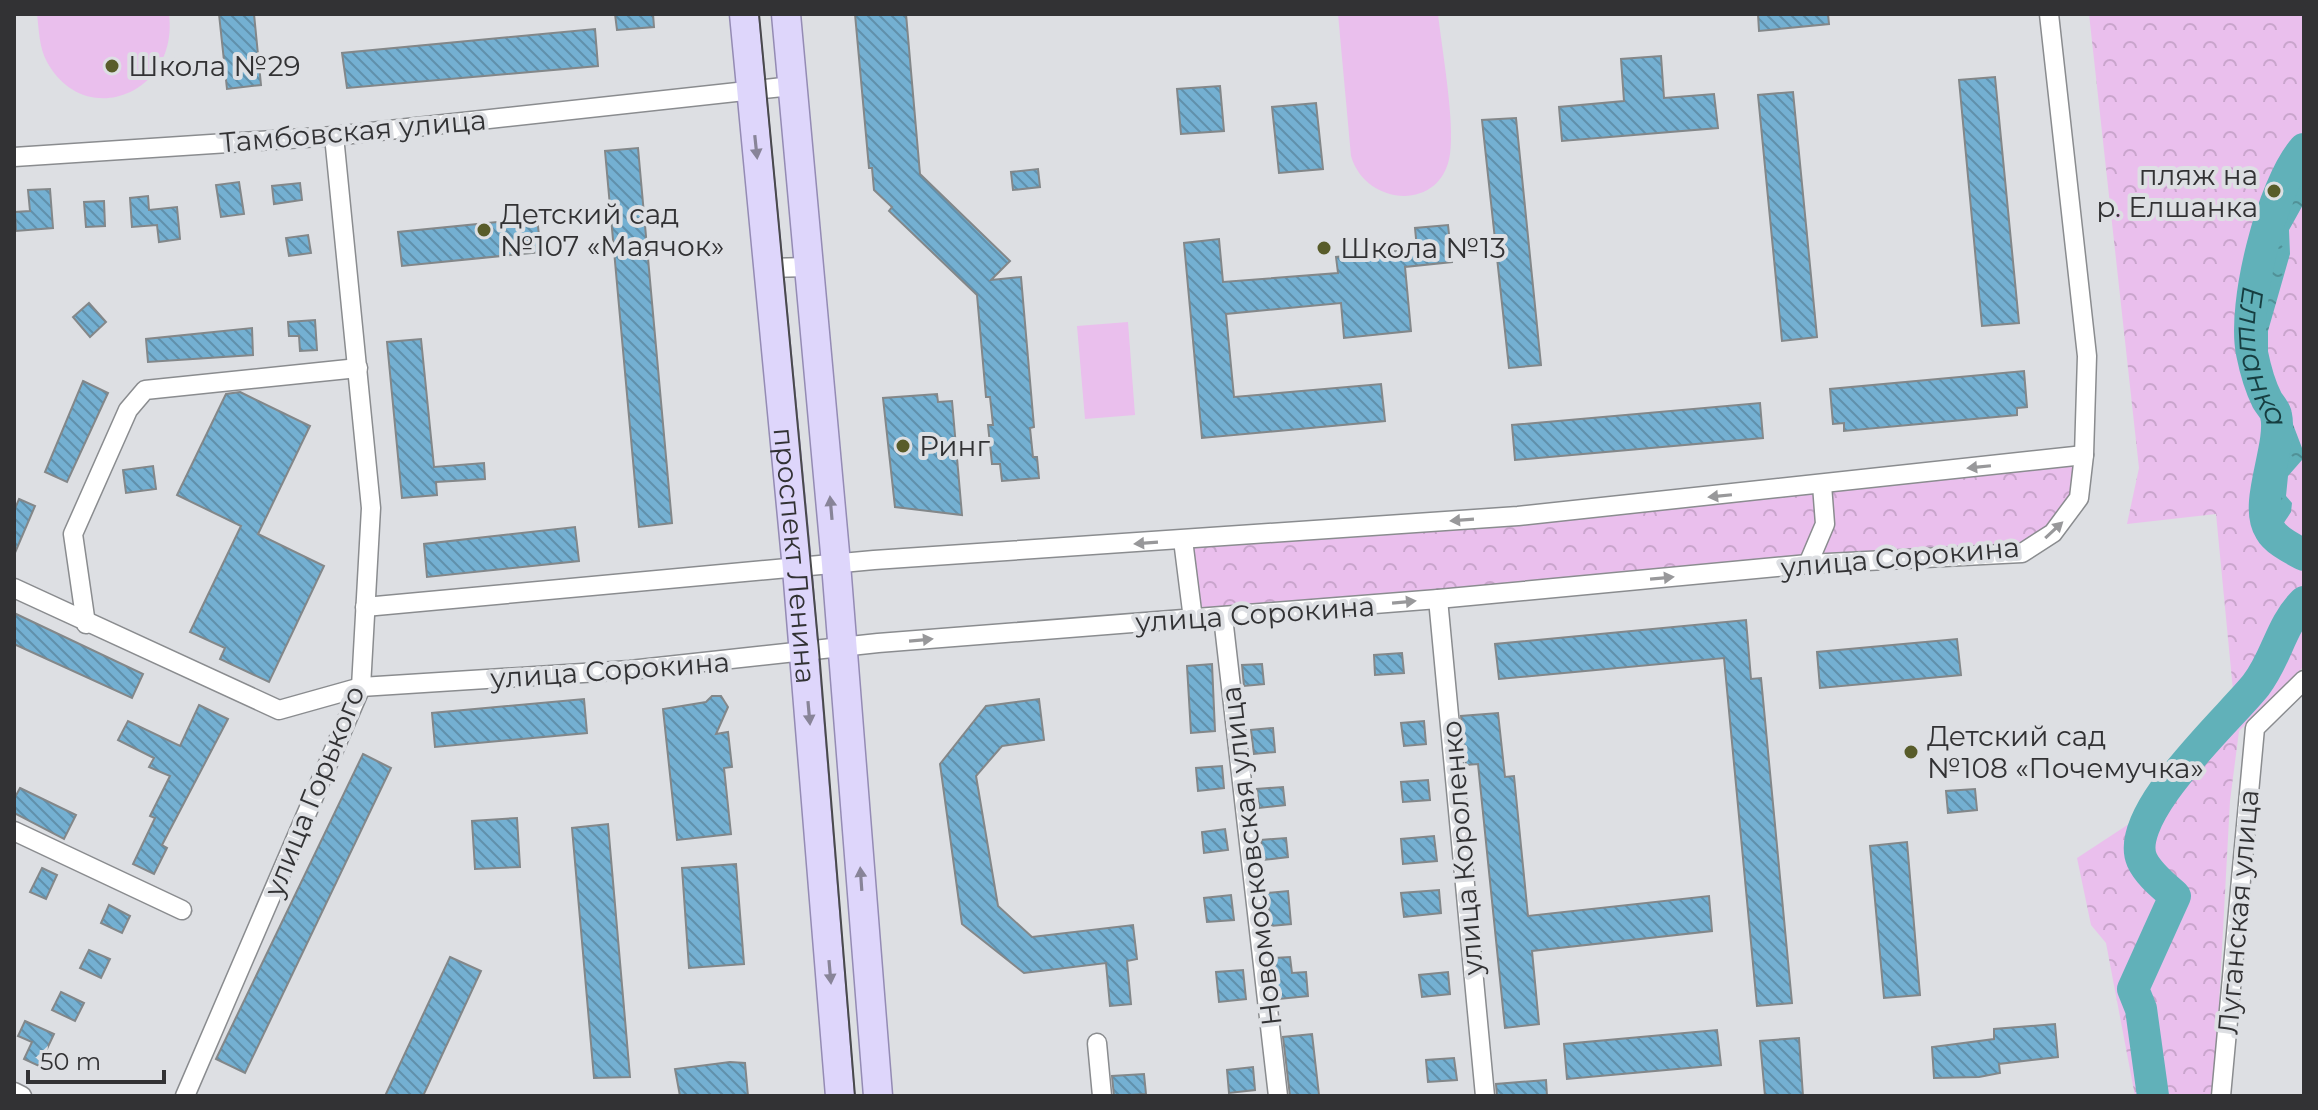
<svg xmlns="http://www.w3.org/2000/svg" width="2318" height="1110" font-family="Montserrat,sans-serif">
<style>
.green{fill:#eabfed}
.forest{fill:url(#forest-crowns)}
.water{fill:url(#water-ripples)}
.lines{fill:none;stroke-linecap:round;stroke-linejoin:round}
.river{stroke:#61b1b9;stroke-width:32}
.building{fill:url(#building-back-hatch);stroke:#838789;stroke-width:2}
.street-casing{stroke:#8a8c8f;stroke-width:21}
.primary-casing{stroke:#948bb4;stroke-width:31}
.street{stroke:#fff;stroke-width:18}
.primary{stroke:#ded6fb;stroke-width:28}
.tram{stroke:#49494c;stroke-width:2}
.oneway{fill:#888498}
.oneway2{fill:#98989a}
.poi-dot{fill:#585c2a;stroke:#dddfe3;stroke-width:3}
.labels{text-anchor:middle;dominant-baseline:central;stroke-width:8;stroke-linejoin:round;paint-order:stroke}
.poi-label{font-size:28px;fill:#323234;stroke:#dddfe3;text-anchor:start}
.street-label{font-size:28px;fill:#323234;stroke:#dddfe3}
.water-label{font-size:30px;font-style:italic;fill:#163d40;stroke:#dddfe3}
</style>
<defs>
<pattern id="forest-crowns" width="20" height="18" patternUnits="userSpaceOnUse" patternTransform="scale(2)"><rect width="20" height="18" fill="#eabfed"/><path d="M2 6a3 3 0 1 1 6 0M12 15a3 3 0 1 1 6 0" fill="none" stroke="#c9a5cc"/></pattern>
<pattern id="water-ripples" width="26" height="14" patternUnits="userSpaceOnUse" patternTransform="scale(2)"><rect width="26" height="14" fill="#61b1b9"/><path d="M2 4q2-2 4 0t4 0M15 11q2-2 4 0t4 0" fill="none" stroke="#519197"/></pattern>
<pattern id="building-back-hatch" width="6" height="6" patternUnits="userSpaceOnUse" patternTransform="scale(2)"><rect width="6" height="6" fill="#74b0d2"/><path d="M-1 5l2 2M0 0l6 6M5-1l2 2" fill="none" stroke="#6090ab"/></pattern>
</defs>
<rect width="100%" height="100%" fill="#dddfe3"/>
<!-- green -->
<g class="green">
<path d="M37,14H169C179,94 85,131 47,62C39,47 39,30 37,14Z"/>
<path d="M1338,14H1438C1442,50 1455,122 1450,154C1442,212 1366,207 1351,156Z"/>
<polygon points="1128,322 1135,415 1085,419 1077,326"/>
</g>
<!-- forest -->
<g class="forest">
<polygon points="2089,14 2304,14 2304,666 2239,731 2230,801 2214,1096 2135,1096 2106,943 2091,925 2077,858 2135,820 2179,776 2235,711 2216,514 2127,524 2139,468"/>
<polygon points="2084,455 2079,498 2022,553 1193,619 1183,540"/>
</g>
<!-- water -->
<path class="water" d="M2304,175V203L2289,230L2290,254L2268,331V376L2275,400L2291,419L2302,448V460L2288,476L2286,496L2292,503L2291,512L2278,532C2262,524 2262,490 2266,473C2267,468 2273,461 2275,456L2272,424L2261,405L2256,380L2253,328L2260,294L2256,286L2257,246L2276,234L2274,213L2284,185Z"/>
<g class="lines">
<!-- river -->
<g class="river">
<path id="s1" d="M2304,149C2272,186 2242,305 2252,353C2255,368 2260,386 2267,400C2270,405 2275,410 2276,415C2283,446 2253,504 2270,530C2276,541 2293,549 2304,555"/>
<path d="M2153,1096L2141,1009L2133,989L2175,896C2164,886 2149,875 2142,860C2122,815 2230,718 2256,685C2277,658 2280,626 2304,602"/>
</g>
</g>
<!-- building -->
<g class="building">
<polygon points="219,14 254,14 261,85 227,89"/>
<polygon points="615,14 653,14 654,27 617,30"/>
<polygon points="855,14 906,14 920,174 1010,261 991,280 1021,277 1034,427 1030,428 1033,457 1037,457 1039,478 1002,481 1000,464 992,464 988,425 993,425 990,397 986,397 977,295 889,211 892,207 874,190 872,168 869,168"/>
<polygon points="1758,14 1828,14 1829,24 1759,31"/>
<polygon points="595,29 598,66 347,88 342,53"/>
<polygon points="1661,56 1664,98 1714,94 1718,128 1562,141 1559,107 1624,101 1621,59"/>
<polygon points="1995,77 2019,323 1982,326 1959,80"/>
<polygon points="1220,86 1224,131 1181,134 1177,89"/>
<polygon points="1793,92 1817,337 1782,341 1758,95"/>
<polygon points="1316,103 1323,169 1279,173 1272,107"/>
<polygon points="1516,118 1541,365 1509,368 1482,120"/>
<polygon points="638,148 672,523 639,527 605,151"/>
<polygon points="1038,169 1040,187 1013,190 1011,172"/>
<polygon points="239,182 244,214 221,217 216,185"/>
<polygon points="300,183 302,200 274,204 272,186"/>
<polygon points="50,189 53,228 16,231 15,212 30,211 28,190"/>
<polygon points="148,196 149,210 177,207 180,239 159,242 157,225 132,227 130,198"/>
<polygon points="104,201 105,226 86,227 84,202"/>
<polygon points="537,218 541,252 402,266 398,232"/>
<polygon points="1448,225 1452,262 1405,267 1411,331 1344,338 1341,303 1226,314 1234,397 1381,384 1385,421 1202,438 1184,243 1219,239 1223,282 1338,273 1336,257 1417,249 1415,228"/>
<polygon points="308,235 311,253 289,256 286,238"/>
<polygon points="89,303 106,322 90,337 73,317"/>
<polygon points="315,320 317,350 300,351 299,336 289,336 288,322"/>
<polygon points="252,328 253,355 148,362 146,339"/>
<polygon points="421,339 434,467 484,463 485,479 436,482 437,495 402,498 387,342"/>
<polygon points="2024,371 2027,407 2017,408 2017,415 1844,431 1844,423 1833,424 1830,389"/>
<polygon points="83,381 108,393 67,482 45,472"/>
<polygon points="240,392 310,426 258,534 324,566 269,682 220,659 225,648 190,632 241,526 177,495 226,394"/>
<polygon points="937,394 938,402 952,401 962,515 895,507 883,398"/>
<polygon points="1760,403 1763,438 1515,460 1512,425"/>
<polygon points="153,466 156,489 126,493 123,470"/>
<polygon points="19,499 35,506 14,555 14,511"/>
<polygon points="575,527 579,561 427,577 424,544"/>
<polygon points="14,613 143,674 132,698 14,644"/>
<polygon points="1746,620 1751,679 1761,678 1792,1003 1757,1006 1724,658 1499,679 1495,644"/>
<polygon points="1957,639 1961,675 1820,688 1817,652"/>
<polygon points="1402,653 1404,673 1375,675 1374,655"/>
<polygon points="1212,664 1215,731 1191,733 1187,666"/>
<polygon points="1262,664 1264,684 1244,686 1242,665"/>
<polygon points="712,696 721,696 728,707 716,734 728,732 732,767 724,768 731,834 677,840 663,709 706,702"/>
<polygon points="584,699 587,733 435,747 432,713"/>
<polygon points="1039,699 1044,740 1002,746 976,776 998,906 1032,937 1133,925 1137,959 1127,961 1131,1004 1110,1006 1106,963 1024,973 962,924 940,764 986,706"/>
<polygon points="199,705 228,719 162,845 167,848 154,874 133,864 155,818 150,816 170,776 149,767 154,758 118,740 128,721 180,746"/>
<polygon points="1498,713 1505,777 1514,776 1528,916 1709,896 1712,931 1532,951 1539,1024 1505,1028 1478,764 1466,765 1461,716"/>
<polygon points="1424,721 1426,744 1404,746 1401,723"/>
<polygon points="1273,728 1275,752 1254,754 1251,730"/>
<polygon points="363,754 391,768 245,1073 216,1059"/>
<polygon points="1222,766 1224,788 1198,791 1196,768"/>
<polygon points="1428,780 1430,800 1403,802 1401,782"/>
<polygon points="1283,787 1285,805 1259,808 1257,789"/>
<polygon points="20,788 76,815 64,839 14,813 14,799"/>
<polygon points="1975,789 1977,810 1948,813 1946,791"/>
<polygon points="517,818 520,867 475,869 472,821"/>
<polygon points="608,824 630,1077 594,1078 572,828"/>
<polygon points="1225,829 1228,850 1204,853 1202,832"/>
<polygon points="1434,836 1437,861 1403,864 1401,839"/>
<polygon points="1286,838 1288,857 1263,860 1261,840"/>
<polygon points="1907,842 1920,995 1884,998 1870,846"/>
<polygon points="736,864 744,964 689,968 682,868"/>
<polygon points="42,868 57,875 46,899 30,892"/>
<polygon points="1439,890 1441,913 1404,917 1401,893"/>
<polygon points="1288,891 1291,924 1271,926 1267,893"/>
<polygon points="1231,895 1234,920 1207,922 1204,898"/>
<polygon points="109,905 130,916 122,933 101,923"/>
<polygon points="89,950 110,959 101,978 80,968"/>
<polygon points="450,957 481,971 423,1096 385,1096"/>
<polygon points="1290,957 1292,973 1306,972 1308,996 1279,999 1274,958"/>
<polygon points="1243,970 1246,999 1219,1002 1216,972"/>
<polygon points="1448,972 1450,994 1422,997 1419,975"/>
<polygon points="61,992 84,1003 75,1021 52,1010"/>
<polygon points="25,1021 54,1034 39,1066 24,1059 32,1042 18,1036"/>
<polygon points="2055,1024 2058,1057 1999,1064 2000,1073 1979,1077 1934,1078 1932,1047 1994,1039 1994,1029"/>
<polygon points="1717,1030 1721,1065 1567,1079 1564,1044"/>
<polygon points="1312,1034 1319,1095 1290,1096 1283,1037"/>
<polygon points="1799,1038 1803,1096 1765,1096 1760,1041"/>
<polygon points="1454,1058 1457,1080 1428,1082 1426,1060"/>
<polygon points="730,1062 745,1063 748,1096 680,1096 675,1069"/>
<polygon points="1253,1067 1255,1090 1229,1093 1227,1070"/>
<polygon points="1144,1074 1146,1094 1114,1096 1112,1076"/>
<polygon points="1546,1080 1547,1096 1497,1096 1496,1084"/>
</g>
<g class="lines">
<defs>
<g id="street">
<polyline points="14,157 334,136 792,86"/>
<polyline points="767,268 809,267"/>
<polyline points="1183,540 1193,619"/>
<polyline points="1808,564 1825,524 1822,485"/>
<polyline points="14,588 279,710 361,687 630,670 878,643 1438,599 1808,564 2022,553 2053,533 2079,498 2084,455 2087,356 2049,14"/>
<polyline points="1438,599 1485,1096"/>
<polyline points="365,607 874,560 1518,516 2084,455"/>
<polyline points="1223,617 1278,1096"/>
<polyline points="86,624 73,534 128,410 145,390 358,368"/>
<polyline points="14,831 182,910"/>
<polyline points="1097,1043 1102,1096"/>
<polyline points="14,1092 22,1096"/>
<polyline points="185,1096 361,687 371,508 334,136"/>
<polyline points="2221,1096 2255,728 2304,680"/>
</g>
<g id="primary">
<path id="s2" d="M744,14L797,569L840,1096"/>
<polyline points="786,14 836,564 878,1096"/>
</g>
</defs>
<!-- street casing -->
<use href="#street" class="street-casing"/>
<!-- primary casing -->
<use href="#primary" class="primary-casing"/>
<!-- street -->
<use href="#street" class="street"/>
<!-- primary -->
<use href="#primary" class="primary"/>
<!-- tram -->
<polyline class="tram" points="759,14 819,651 855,1096"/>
</g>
<!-- one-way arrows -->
<defs><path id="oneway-solid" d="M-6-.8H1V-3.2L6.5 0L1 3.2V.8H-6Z" transform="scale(2)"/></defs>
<g class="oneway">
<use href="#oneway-solid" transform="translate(756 147) rotate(84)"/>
<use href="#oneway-solid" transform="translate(831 508) rotate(-95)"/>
<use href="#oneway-solid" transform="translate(809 713) rotate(85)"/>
<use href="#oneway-solid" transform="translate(861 879) rotate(-94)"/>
<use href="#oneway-solid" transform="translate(830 972) rotate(85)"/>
</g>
<g class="oneway2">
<use href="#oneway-solid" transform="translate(1979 467) rotate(174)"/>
<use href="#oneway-solid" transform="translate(1720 496) rotate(174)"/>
<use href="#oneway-solid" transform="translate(1462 520) rotate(176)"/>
<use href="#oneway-solid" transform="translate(2054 530) rotate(-43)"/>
<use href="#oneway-solid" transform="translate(1146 543) rotate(176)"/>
<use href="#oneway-solid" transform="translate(1662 578) rotate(-5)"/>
<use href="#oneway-solid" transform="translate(1404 602) rotate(-5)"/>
<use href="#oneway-solid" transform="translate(921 640) rotate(-5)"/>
</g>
<!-- markers -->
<g class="poi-dot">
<circle cx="112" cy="66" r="8"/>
<circle cx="2274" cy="191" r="8"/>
<circle cx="484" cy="230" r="8"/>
<circle cx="1324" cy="248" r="8"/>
<circle cx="903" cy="446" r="8"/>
<circle cx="1911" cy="752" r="8"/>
</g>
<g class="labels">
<!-- poi labels -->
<g class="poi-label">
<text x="128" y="66">Школа №29</text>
<text x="2258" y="175" text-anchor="end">пляж на<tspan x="2258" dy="32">р. Елшанка</tspan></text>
<text x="500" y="214">Детский сад<tspan x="500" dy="32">№107 «Маячок»</tspan></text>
<text x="1340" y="248">Школа №13</text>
<text x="919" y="446">Ринг</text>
<text x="1927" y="736">Детский сад<tspan x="1927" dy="32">№108 «Почемучка»</tspan></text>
</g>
<!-- street labels -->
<g class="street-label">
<text transform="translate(353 131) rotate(-5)">Тамбовская улица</text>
<text stroke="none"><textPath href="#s2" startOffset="544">проспект Ленина</textPath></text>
<text transform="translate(1900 557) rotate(-5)">улица Сорокина</text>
<text transform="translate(1255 614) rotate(-4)">улица Сорокина</text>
<text transform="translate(610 670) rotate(-4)">улица Сорокина</text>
<text transform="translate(314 791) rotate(-68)">улица Горького</text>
<text transform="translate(1462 848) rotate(-95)">улица Короленко</text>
<text transform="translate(1251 856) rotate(-97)">Новомосковская улица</text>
<text transform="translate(2238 912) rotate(-85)">Луганская улица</text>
</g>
<!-- water labels -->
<g class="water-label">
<text stroke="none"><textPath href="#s1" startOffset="220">Елшанка</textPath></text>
</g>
</g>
<!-- border -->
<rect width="2318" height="1110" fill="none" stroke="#323234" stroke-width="32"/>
<!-- scale -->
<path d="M28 1070v12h136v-12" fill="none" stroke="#323234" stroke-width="4"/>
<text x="40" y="1070" font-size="24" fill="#323234" stroke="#dddfe3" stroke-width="6" paint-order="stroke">50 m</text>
</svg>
